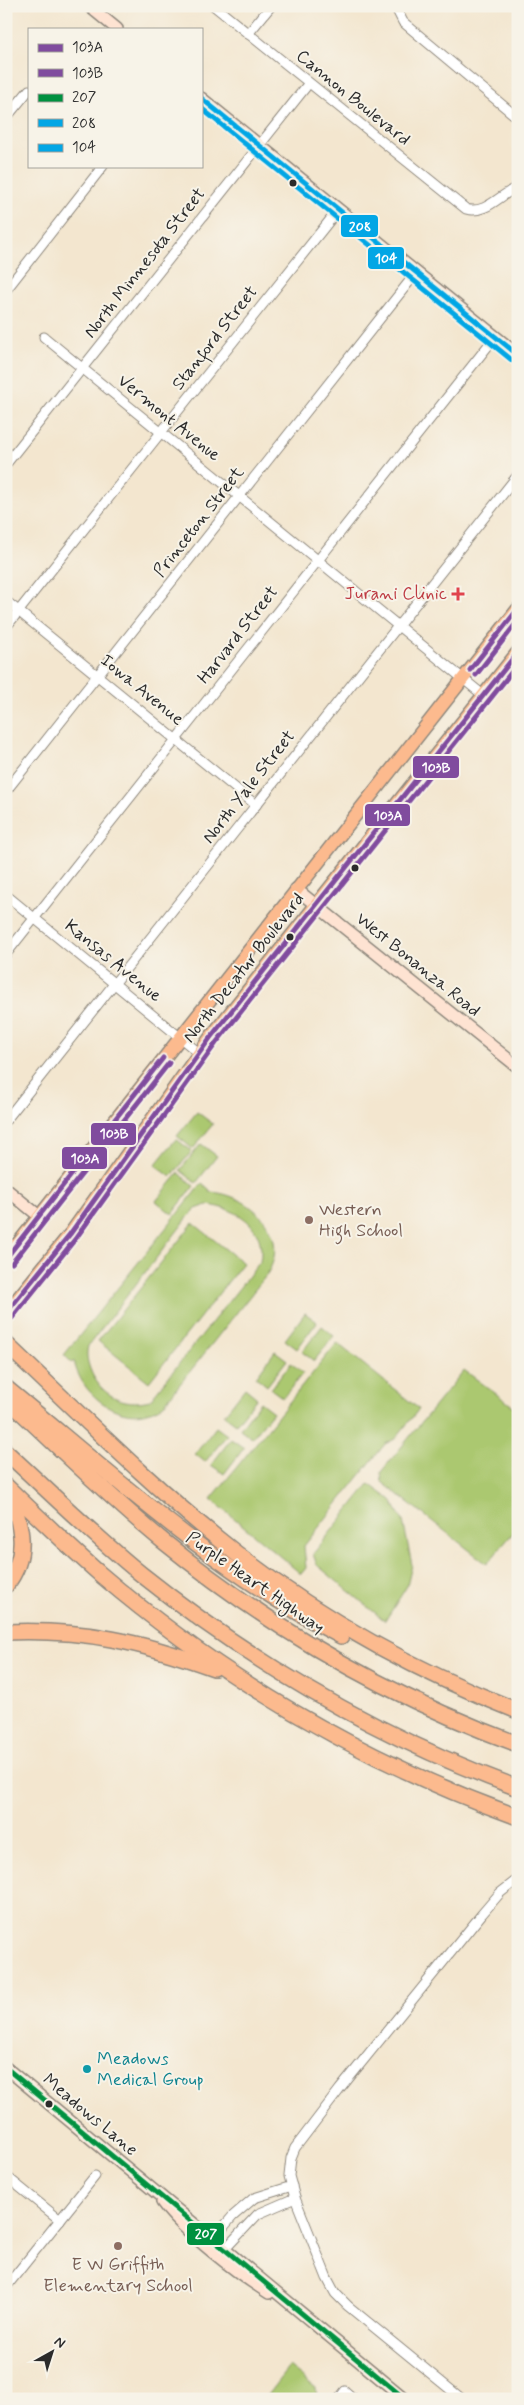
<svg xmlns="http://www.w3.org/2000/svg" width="524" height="2405" font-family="Mynerve,sans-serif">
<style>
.green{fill:#abc86f;stroke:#6b7a4d;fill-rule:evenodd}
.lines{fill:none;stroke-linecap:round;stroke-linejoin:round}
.street-casing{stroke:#8f887d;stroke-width:11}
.secondary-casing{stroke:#8f887d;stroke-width:14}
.primary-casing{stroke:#8f887d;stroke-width:15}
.highway-casing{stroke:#8f887d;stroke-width:18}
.street{stroke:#fff;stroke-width:9}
.secondary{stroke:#fee3d2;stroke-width:11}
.primary{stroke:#fcba8e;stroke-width:12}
.highway{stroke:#fcba8e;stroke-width:15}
.bus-1-casing{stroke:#f7f3e8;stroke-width:9}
.bus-2-casing{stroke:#f7f3e8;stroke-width:9}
.bus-3-casing{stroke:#f7f3e8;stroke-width:9}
.bus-4-casing{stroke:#f7f3e8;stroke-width:9}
.bus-5-casing{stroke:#f7f3e8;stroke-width:9}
.bus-1{stroke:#804c9e;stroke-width:5}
.bus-2{stroke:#804c9e;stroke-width:5}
.bus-3{stroke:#009140;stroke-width:5}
.bus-4{stroke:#02a6e5;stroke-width:5}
.bus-5{stroke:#02a6e5;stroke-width:5}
.bus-dot{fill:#2b2b2b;stroke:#f7f3e8;stroke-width:2}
.health-dot{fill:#e0444e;stroke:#f7f3e8;stroke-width:2}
.education-dot{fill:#8d6e63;stroke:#f7f3e8;stroke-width:2}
.culture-dot{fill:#0f9aa8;stroke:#f7f3e8;stroke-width:2}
.labels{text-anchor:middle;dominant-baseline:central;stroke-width:4;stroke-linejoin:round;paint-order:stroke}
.street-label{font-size:18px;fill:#2b2b2b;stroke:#f7f3e8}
.health-label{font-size:18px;fill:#be3a42;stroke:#f7f3e8;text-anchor:end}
.education-label{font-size:18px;fill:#785e54;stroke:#f7f3e8;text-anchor:start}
.culture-label{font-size:18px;fill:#0d838f;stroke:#f7f3e8;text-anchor:start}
.line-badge{stroke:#f7f3e8;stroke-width:2}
.badge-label{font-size:14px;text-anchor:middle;font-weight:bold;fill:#fff}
</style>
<rect width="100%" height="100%" fill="#f7f3e8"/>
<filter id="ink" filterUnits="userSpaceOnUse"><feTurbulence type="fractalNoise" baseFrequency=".02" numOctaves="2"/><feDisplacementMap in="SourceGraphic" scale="10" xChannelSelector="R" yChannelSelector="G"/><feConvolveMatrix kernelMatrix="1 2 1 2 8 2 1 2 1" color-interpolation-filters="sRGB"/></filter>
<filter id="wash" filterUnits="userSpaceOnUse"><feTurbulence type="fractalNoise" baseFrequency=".0096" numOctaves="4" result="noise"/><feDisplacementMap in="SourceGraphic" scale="20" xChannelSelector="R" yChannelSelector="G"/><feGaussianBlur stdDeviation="1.12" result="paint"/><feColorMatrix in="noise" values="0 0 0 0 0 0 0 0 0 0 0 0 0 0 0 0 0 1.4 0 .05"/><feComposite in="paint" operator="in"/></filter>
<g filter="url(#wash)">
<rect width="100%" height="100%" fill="#f3e6cf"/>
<!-- green -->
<g class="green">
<polygon points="197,1112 213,1124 193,1149 177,1136"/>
<polygon points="176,1139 192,1151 171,1177 155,1165"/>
<polygon points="201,1144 217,1156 196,1183 180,1170"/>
<polygon points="179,1173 194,1186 172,1214 156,1201"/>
<path d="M202,1183L210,1190L209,1192C250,1193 295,1236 265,1277L165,1403C130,1431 82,1400 74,1361L72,1363L64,1355ZM207,1205C238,1208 267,1227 260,1262L150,1400C123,1407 100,1395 90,1369C87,1360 86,1354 88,1346L189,1216L196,1209Z"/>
<polygon points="193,1223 243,1263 149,1382 98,1341"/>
<polygon points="305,1313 317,1322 297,1349 285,1340"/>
<polygon points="322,1326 334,1336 314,1361 302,1352"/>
<polygon points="337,1343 419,1409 395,1439 385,1444 304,1546 306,1568 301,1574 211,1499"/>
<polygon points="275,1351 287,1360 267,1386 256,1377"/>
<polygon points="291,1363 303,1373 283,1398 271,1389"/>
<polygon points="464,1370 518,1410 518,1527 487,1564 382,1482 381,1472"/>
<polygon points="245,1388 257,1398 236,1424 224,1415"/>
<polygon points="260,1402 273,1412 252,1438 240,1429"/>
<polygon points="216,1427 227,1435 205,1462 195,1454"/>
<polygon points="231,1439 244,1448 224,1474 211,1465"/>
<polygon points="369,1484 391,1500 403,1521 412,1565 407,1586 385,1621 317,1565 313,1554"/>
<polygon points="289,2367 316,2388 317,2399 264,2399"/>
</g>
</g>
<g filter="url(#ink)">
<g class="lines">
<defs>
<g id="street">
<path d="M214,6L466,209C486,215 500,194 518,187"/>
<polyline points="395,6 403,22 518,118"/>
<polyline points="248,34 271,6"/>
<polyline points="6,118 29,90"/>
<polyline points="6,290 103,166"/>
<polyline points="44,337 483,695"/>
<polyline points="6,464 309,83"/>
<polyline points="6,601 256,805"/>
<polyline points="6,627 338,210"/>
<polyline points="6,791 416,273"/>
<polyline points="6,895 199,1053"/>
<polyline points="6,954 495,337"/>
<polyline points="6,1120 518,475"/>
<polyline points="6,2176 60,2220"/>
<polyline points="213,2239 233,2216 254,2198 292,2186"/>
<polyline points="225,2249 258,2214 295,2198"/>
<polyline points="6,2287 95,2176"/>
<polyline points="339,2399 345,2391 354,2399"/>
<polyline points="462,2399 348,2306 335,2293 327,2278 295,2198 289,2176 291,2158 295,2148 340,2089 482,1914 500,1893 518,1879"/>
</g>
<g id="secondary">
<polyline points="89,6 117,29"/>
<polyline points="201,98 518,355"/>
<polyline points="296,889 518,1067"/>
<polyline points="6,1189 39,1216"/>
<polyline points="6,2068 405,2399"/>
<path d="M162,2202C184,2232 237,2273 269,2293"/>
</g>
<g id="primary">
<polyline points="9,1255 518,609"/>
<polyline points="6,1313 70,1234 210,1038 518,652"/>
</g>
<g id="highway">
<polyline points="6,1254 14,1247"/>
<path d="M6,1344C80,1414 152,1487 232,1550C319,1618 415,1671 518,1711"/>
<path d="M6,1388C113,1476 217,1572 341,1636"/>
<path d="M6,1398C58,1446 108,1496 163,1541C269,1627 389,1697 518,1744"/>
<path d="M6,1452C51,1493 94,1536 141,1574C255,1665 381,1738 518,1788"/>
<path d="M6,1486C37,1516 68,1546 100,1574C224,1680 365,1762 518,1817"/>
<path d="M6,1585C30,1555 21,1525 10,1492"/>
<path d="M6,1632C85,1629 141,1642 214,1668"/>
</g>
</defs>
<!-- street casing -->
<use href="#street" class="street-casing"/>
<!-- secondary casing -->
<use href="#secondary" class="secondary-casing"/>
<!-- primary casing -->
<use href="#primary" class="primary-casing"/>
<!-- highway casing -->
<use href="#highway" class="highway-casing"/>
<!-- street -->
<use href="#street" class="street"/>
<!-- secondary -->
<use href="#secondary" class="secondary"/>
<!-- primary -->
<use href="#primary" class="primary"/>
<!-- highway -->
<use href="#highway" class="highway"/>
<defs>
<g id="bus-1">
<polyline points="470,670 518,609"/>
<polyline points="6,1258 163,1058"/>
<polyline points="6,1313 70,1234 210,1038 518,652"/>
</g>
<g id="bus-2">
<polyline points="476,675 518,621"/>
<polyline points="12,1263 169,1063"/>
<polyline points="12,1318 76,1238 216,1043 518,664"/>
</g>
<polyline id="bus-3" points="6,2068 405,2399"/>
<polyline id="bus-4" points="201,98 518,355"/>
<polyline id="bus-5" points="201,108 513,361"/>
</defs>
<!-- bus-1 casing -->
<use href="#bus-1" class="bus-1-casing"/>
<!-- bus-2 casing -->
<use href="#bus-2" class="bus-2-casing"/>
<!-- bus-3 casing -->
<use href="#bus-3" class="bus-3-casing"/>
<!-- bus-4 casing -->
<use href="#bus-4" class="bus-4-casing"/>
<!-- bus-5 casing -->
<use href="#bus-5" class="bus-5-casing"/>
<!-- bus-1 -->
<use href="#bus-1" class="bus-1"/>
<!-- bus-2 -->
<use href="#bus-2" class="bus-2"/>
<!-- bus-3 -->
<use href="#bus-3" class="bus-3"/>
<!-- bus-4 -->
<use href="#bus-4" class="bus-4"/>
<!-- bus-5 -->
<use href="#bus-5" class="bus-5"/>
</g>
</g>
<!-- markers -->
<g class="bus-dot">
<circle cx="293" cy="183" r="4.5"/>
<circle cx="355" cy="868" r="4.5"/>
<circle cx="290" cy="937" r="4.5"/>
<circle cx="49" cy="2104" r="4.5"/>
</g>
<path class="health-dot" d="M455.5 586.5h5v5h5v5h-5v5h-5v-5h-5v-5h5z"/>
<g class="education-dot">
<circle cx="309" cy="1220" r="5"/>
<circle cx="118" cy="2246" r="5"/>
</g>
<circle class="culture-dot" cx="87" cy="2069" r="5"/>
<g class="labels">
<!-- street labels -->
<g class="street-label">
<text transform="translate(353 98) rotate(39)">Cannon Boulevard</text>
<text transform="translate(145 263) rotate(-52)">North Minnesota Street</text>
<text transform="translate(215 338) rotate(-52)">Stanford Street</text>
<text transform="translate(169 418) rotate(39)">Vermont Avenue</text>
<text transform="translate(199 522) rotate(-52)">Princeton Street</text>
<text transform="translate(238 635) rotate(-52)">Harvard Street</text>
<text transform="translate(142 690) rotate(39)">Iowa Avenue</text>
<text transform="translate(249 787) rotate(-52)">North Yale Street</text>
<text transform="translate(113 961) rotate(39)">Kansas Avenue</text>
<text transform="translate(418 965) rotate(39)">West Bonanza Road</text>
<text transform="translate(244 968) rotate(-52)">North Decatur Boulevard</text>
<text transform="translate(255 1583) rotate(35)">Purple Heart Highway</text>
<text transform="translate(90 2115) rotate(40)">Meadows Lane</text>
</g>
<!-- health labels -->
<g class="health-label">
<text x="447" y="594">Jurani Clinic</text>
</g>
<!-- education labels -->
<g class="education-label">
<text x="319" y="1210">Western<tspan x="319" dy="21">High School</tspan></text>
<text x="118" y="2265" text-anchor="middle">E W Griffith<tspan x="118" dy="21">Elementary School</tspan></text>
</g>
<!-- culture labels -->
<g class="culture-label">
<text x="97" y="2059">Meadows<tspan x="97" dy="21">Medical Group</tspan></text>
</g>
</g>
<g class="line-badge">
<rect x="340" y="214" width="39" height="24" rx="5" fill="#02a6e5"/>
<rect x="367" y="246" width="38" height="24" rx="5" fill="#02a6e5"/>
<rect x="412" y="755" width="48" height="24" rx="5" fill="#804c9e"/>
<rect x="364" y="803" width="47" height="24" rx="5" fill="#804c9e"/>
<rect x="90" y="1122" width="47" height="24" rx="5" fill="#804c9e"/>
<rect x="61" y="1146" width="47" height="24" rx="5" fill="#804c9e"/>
<rect x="186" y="2222" width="39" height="24" rx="5" fill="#009140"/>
</g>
<g class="badge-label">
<text x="360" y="231">208</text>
<text x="386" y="263">104</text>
<text x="436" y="772">103B</text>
<text x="388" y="820">103A</text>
<text x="114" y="1138">103B</text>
<text x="85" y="1163">103A</text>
<text x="206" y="2238">207</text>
</g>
<!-- margin -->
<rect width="524" height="2405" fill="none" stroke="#f7f3e8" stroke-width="25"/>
<!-- legend -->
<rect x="28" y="28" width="175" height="140" fill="#f7f3e8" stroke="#a5a39c"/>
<rect x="38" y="44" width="25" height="8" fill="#804c9e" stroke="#a5a39c"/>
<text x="72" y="52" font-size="15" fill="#2b2b2b">103A</text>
<rect x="38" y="69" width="25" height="8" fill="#804c9e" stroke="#a5a39c"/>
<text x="72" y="78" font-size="15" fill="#2b2b2b">103B</text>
<rect x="38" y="94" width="25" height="8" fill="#009140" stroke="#a5a39c"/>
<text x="72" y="102" font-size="15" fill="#2b2b2b">207</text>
<rect x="38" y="119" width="25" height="8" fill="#02a6e5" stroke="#a5a39c"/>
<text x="72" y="128" font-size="15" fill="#2b2b2b">208</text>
<rect x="38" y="144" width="25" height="8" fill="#02a6e5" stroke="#a5a39c"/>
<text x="72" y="152" font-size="15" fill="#2b2b2b">104</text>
<!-- north arrow -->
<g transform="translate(52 2352) rotate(39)" stroke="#f7f3e8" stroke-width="4" paint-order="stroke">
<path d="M0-4L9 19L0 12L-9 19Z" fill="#2b2b2b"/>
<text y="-8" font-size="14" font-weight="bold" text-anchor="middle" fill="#2b2b2b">N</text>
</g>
</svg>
